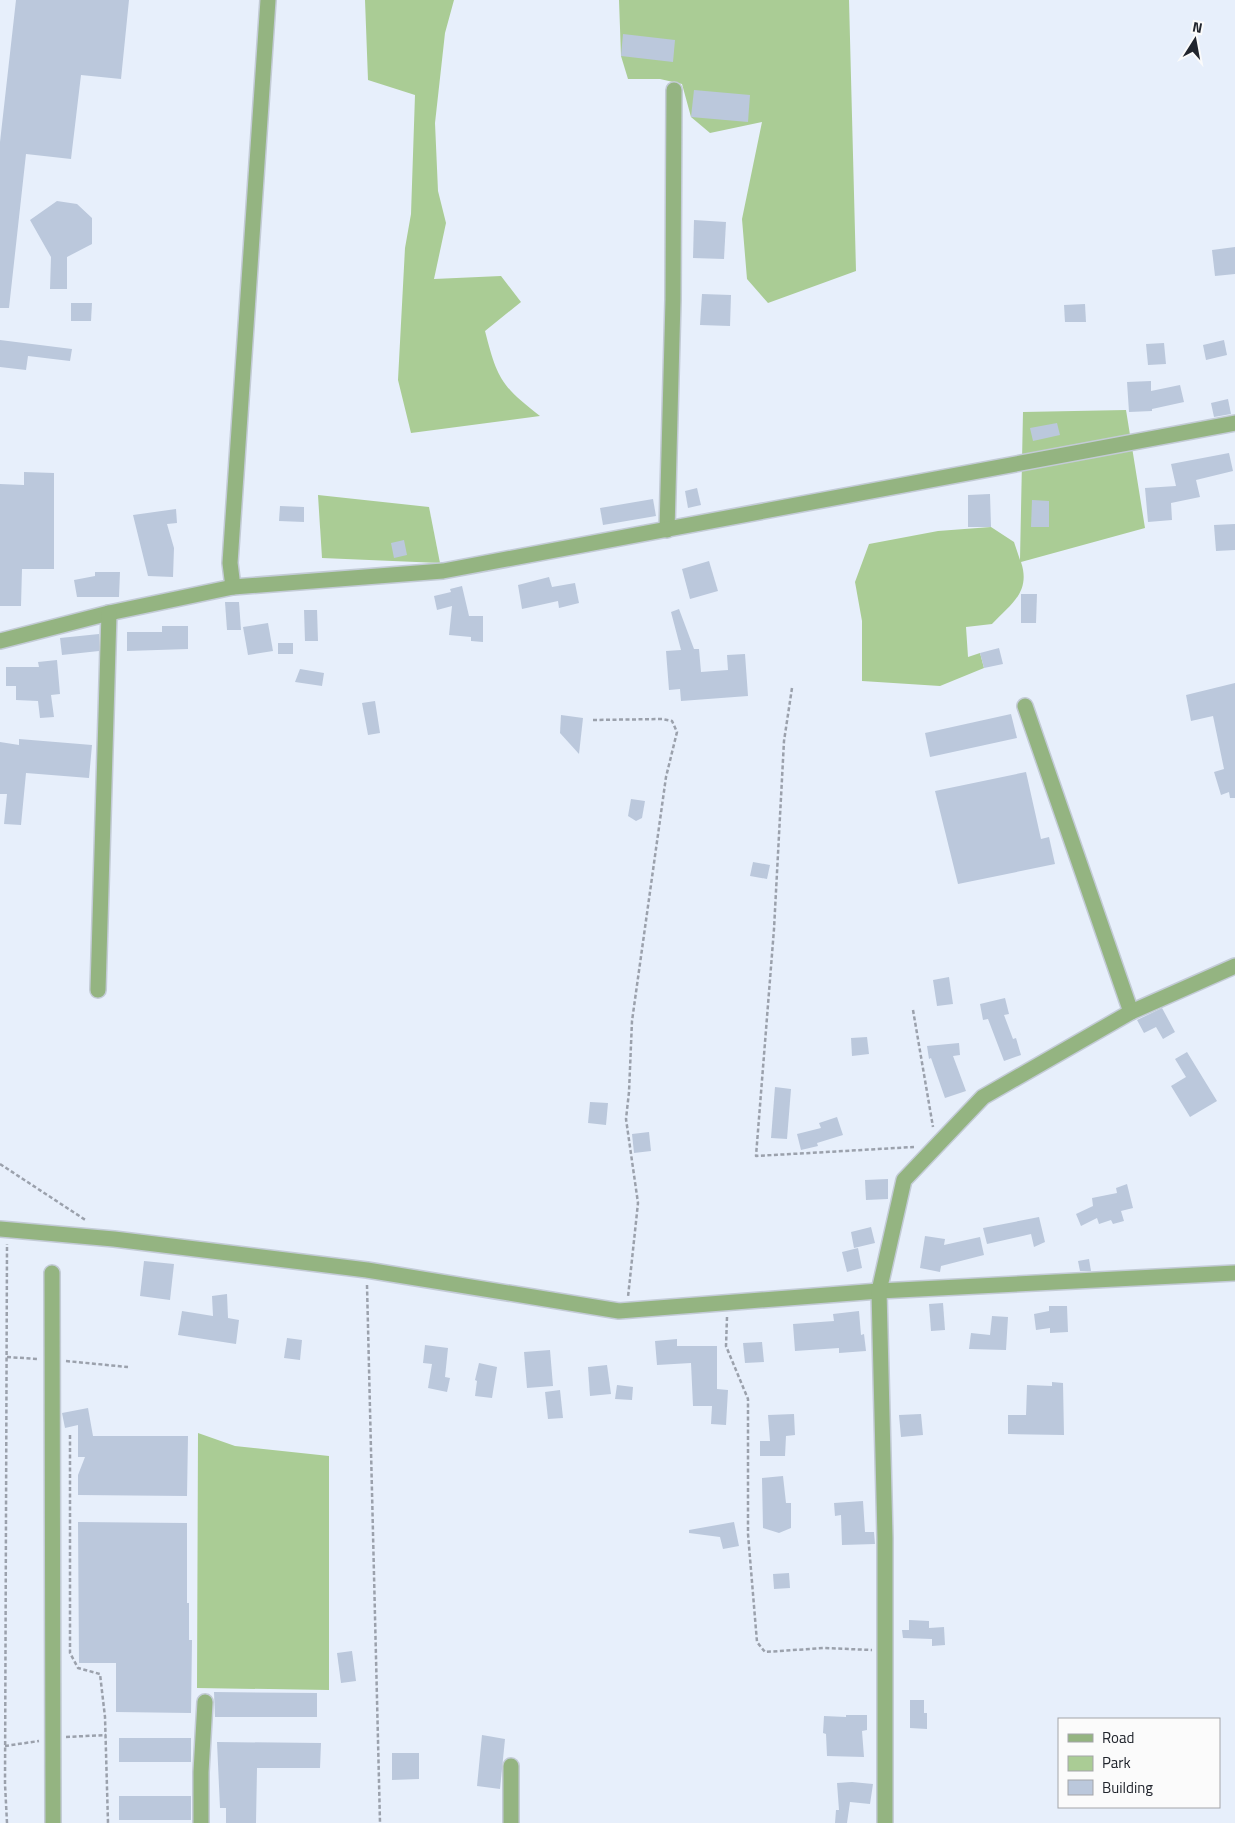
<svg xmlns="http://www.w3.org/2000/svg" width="1235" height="1823" font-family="'Titillium Web',sans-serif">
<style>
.green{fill:#aacc95}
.building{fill:#bbc8dc}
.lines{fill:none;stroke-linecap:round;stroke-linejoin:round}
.minor-casing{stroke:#c3cbd6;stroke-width:18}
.path{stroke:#9ba1ac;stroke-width:2.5;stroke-dasharray:4 2.5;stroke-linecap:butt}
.minor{stroke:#94b481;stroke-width:15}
</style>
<rect width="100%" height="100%" fill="#e7effb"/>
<!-- green -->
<g class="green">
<path d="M365,0H454L445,33L435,123L438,191L446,223L434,279L501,276L521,302L485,331C497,378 501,386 540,416L411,433L398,380L405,248L411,214L415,95L368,80Z"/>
<polygon points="619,0 849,0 856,271 768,303 747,279 742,219 762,122 710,133 691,117 682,84 660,79 628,79 621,56"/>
<path d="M1126,410L1145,528L1021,562C1031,592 1011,604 992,624L966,627L968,657L980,653L984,668L940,686L862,681V621L855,582L869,544L938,531L991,527L1014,542L1020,560L1023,412Z"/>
<polygon points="318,495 429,507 440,563 322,558"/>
<polygon points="198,1433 235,1446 329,1456 329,1690 197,1688"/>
</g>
<!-- building -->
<g class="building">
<polygon points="16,0 129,0 121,79 81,75 71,159 26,154 9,308 0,308 0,142"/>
<polygon points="623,34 675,40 673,62 621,56"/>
<polygon points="694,90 750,95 748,122 691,117"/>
<polygon points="57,201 77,204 92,218 92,244 67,257 67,289 50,289 51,257 30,220"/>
<polygon points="694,220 726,222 724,259 693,258"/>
<polygon points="1235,247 1235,274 1215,276 1212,250"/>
<polygon points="702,294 731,295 730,326 700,325"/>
<polygon points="71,303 92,303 91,321 71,321"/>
<polygon points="1085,304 1086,322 1065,322 1064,305"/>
<polygon points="0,340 72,349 70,361 28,356 26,370 0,367"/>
<polygon points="1224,340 1227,355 1206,360 1203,345"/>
<polygon points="1164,343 1166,364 1148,365 1146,344"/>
<polygon points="1151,381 1151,391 1180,385 1184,402 1152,409 1152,411 1129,412 1127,382"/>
<polygon points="1228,399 1231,414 1214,417 1211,403"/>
<polygon points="1057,423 1060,435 1033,441 1030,428"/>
<polygon points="1229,453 1233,471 1196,480 1200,497 1171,503 1172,520 1148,522 1145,488 1176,486 1171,464"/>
<polygon points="24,472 54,473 54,569 22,569 21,606 0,606 0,484 24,485"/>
<polygon points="697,488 701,505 688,508 685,491"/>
<polygon points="990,494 991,527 968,527 968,495"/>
<polygon points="653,499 656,516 603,525 600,508"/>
<polygon points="1032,500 1049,501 1049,527 1031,527"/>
<polygon points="280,506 304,507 304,522 279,521"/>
<polygon points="176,509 177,523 167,524 174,548 173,577 148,576 133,515"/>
<polygon points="1235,524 1235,550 1216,551 1214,525"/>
<polygon points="404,540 407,555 394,558 391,543"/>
<polygon points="709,561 718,591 690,599 682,569"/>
<polygon points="95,572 120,572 119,597 77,597 74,580 95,576"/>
<polygon points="549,577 552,587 575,583 579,603 559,608 558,601 522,609 518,585"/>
<polygon points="462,586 469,616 483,616 483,642 471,641 471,637 449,635 452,606 437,610 434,596 451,592 450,589"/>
<polygon points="1021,594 1037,594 1036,623 1021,623"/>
<polygon points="225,602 239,602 241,630 227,630"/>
<polygon points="679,609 694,649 699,649 701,672 728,670 727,655 745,654 748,696 681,701 680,689 669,690 666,651 681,650 671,612"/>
<polygon points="304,610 317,610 318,641 305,641"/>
<polygon points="268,623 273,651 248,655 243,627"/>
<polygon points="162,626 188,626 188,649 127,651 127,632 162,632"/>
<polygon points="99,634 99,651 62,655 60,638"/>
<rect x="278" y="643" width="15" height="11"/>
<polygon points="999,648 1003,664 984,668 980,653"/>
<polygon points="57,660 60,694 51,695 54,717 40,718 38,701 16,700 16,686 6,686 6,667 39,667 38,662"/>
<polygon points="300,669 324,673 322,686 295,682"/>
<polygon points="1235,683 1235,798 1230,798 1229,792 1221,795 1214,772 1224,769 1213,716 1191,721 1186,695"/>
<polygon points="375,701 380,733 368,735 362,703"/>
<polygon points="1011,714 1017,738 930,757 925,733"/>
<polygon points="561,715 583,718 579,754 560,733"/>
<polygon points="19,739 92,745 89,778 26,773 21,825 4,824 7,794 0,794 0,742 19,745"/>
<polygon points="1026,772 1041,839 1049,837 1055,864 958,884 935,791"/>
<polygon points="631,799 645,801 642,818 636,821 628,816"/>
<polygon points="753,862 770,865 767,879 750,876"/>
<polygon points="949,977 953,1004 937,1006 933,980"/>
<polygon points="1005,998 1009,1014 1004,1015 1013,1039 1016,1038 1021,1055 1004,1061 988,1019 983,1020 980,1004"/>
<polygon points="1162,1008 1175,1032 1163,1039 1156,1027 1144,1033 1137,1020"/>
<polygon points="867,1037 869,1054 852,1056 851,1038"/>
<polygon points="959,1043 960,1055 953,1056 966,1091 945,1098 931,1058 929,1059 927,1046"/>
<polygon points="1187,1052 1217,1101 1190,1117 1171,1086 1186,1077 1175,1059"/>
<polygon points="775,1087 791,1089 787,1139 771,1138"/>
<polygon points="590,1102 608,1103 606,1125 588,1123"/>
<polygon points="837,1117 843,1135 817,1143 818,1146 801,1150 797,1134 821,1128 819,1123"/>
<polygon points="649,1132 651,1151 634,1153 632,1134"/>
<polygon points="888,1179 888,1199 866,1200 865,1180"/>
<polygon points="1127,1184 1133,1208 1121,1211 1124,1221 1113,1224 1111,1220 1099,1224 1097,1218 1081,1226 1076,1214 1093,1206 1092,1198 1117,1193 1116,1188"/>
<polygon points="1039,1217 1045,1242 1034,1247 1031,1234 987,1244 983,1228"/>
<polygon points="871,1227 875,1243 854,1248 851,1232"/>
<polygon points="925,1236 945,1239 944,1245 980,1237 984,1255 941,1266 940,1272 920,1268"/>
<polygon points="858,1248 862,1268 847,1272 842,1252"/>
<polygon points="1089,1259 1091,1271 1080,1271 1078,1261"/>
<polygon points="144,1261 174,1264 170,1300 140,1296"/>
<polygon points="227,1294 228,1318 239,1320 236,1344 178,1335 182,1311 213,1316 212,1296"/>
<polygon points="943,1303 945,1330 931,1331 929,1304"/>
<polygon points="1049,1306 1067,1306 1068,1332 1050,1333 1050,1328 1036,1330 1034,1314 1049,1311"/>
<polygon points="859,1311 861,1335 864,1334 866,1351 839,1353 839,1348 795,1351 793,1324 834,1321 833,1314"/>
<polygon points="992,1316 1008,1317 1006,1350 969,1349 971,1333 990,1335"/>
<polygon points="287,1338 302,1340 300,1360 284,1358"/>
<polygon points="677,1339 677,1346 717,1346 717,1389 728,1390 726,1425 711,1424 712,1406 693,1406 691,1363 657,1365 655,1341"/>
<polygon points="762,1342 764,1362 745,1363 743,1343"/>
<polygon points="425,1345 448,1348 445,1377 450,1378 447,1392 428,1388 432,1364 423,1363"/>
<polygon points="550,1350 553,1386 527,1388 524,1352"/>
<polygon points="479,1363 497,1367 492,1398 475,1396 477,1381 475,1380"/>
<polygon points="607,1365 611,1394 590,1396 588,1367"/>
<polygon points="1052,1382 1063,1383 1064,1435 1008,1434 1008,1415 1026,1415 1027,1385 1052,1386"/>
<polygon points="617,1385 633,1387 632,1400 615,1399"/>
<polygon points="560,1390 563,1418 548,1419 545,1392"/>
<polygon points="88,1408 93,1436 188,1436 187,1496 78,1495 78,1475 85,1457 78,1457 78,1425 65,1428 62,1413"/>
<polygon points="794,1414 795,1435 786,1436 785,1456 760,1456 760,1441 770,1441 768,1415"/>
<polygon points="921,1414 923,1435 901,1437 899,1415"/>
<polygon points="783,1476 786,1503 791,1503 791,1528 779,1533 763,1528 762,1478"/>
<polygon points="863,1501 865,1532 874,1532 875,1544 842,1545 841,1515 835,1516 834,1503"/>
<polygon points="78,1522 187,1523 187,1603 189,1603 189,1640 192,1640 191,1713 116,1712 116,1663 79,1663"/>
<polygon points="734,1522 739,1546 723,1549 720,1537 689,1533 689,1530"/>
<polygon points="789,1573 790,1588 774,1589 773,1574"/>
<polygon points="909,1620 929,1621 929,1628 944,1627 945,1645 932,1646 932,1639 903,1638 902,1630 909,1630"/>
<polygon points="352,1651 356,1681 341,1683 337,1653"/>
<polygon points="214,1692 317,1693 317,1717 215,1717"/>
<polygon points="910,1700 924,1700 924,1713 927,1713 927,1729 910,1728"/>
<polygon points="846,1715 867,1715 867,1730 862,1731 864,1757 827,1756 826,1734 823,1733 824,1716 846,1717"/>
<polygon points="482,1735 505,1739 500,1789 477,1786"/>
<rect x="119" y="1738" width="72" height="24"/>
<polygon points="217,1742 321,1743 320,1768 257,1768 256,1823 226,1823 226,1808 220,1808"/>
<polygon points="392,1753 419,1753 419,1779 392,1780"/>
<polygon points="852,1782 873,1784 870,1804 850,1802 847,1823 835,1823 836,1810 839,1810 837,1783"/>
<rect x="119" y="1796" width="72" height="24"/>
</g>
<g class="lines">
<defs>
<g id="minor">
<polyline points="667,530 673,300 674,90"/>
<polyline points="233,587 230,563 268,0"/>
<polyline points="0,641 109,613 233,587 443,571 1235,423"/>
<polyline points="1025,706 1131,1012"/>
<polyline points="98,990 109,613"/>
<polyline points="0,1229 114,1239 367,1270 619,1311 879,1291 1235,1273"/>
<polyline points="52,1273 53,1823"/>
<polyline points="511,1766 511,1823"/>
<polyline points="201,1823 201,1772 205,1702"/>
<polyline points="885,1823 885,1538 879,1291 904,1180 983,1097 1131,1012 1235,966"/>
</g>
</defs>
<!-- minor casing -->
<use href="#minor" class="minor-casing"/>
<!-- path -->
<g class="path">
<polyline points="792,688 784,741 774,929 756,1156 914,1147"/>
<polyline points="593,720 662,719 672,721 677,732 666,777 632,1021 629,1092 626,1119 638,1203 628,1297"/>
<polyline points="913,1010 933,1127"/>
<polyline points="0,1164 87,1221"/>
<polyline points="367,1285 380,1823"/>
<polyline points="727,1317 726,1346 748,1399 748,1534 757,1642 765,1652 824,1648 872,1650"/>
<polyline points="7,1357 38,1359"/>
<polyline points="66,1361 128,1367"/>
<polyline points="70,1435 70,1653 78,1668 100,1674 105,1717 108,1823"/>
<polyline points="66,1737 106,1735"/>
<polyline points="5,1746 39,1741"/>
<polyline points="7,1823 5,1784 7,1244"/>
</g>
<!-- minor -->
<use href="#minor" class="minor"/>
</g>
<!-- legend -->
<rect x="1058" y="1718" width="162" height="90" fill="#fbfbfb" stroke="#a4a5a9"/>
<rect x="1068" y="1734" width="25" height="8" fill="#94b481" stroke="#a4a5a9"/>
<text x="1102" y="1743" font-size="15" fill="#21252d">Road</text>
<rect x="1068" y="1756" width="25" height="15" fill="#aacc95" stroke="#a4a5a9"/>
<text x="1102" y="1768" font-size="15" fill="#21252d">Park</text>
<rect x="1068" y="1780" width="25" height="15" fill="#bbc8dc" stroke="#a4a5a9"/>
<text x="1102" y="1793" font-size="15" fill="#21252d">Building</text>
<!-- north arrow -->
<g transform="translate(1195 40) rotate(11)" stroke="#fbfbfb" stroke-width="4" paint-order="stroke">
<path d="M0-4L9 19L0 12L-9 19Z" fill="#21252d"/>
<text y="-8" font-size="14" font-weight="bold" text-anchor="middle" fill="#21252d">N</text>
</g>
</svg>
